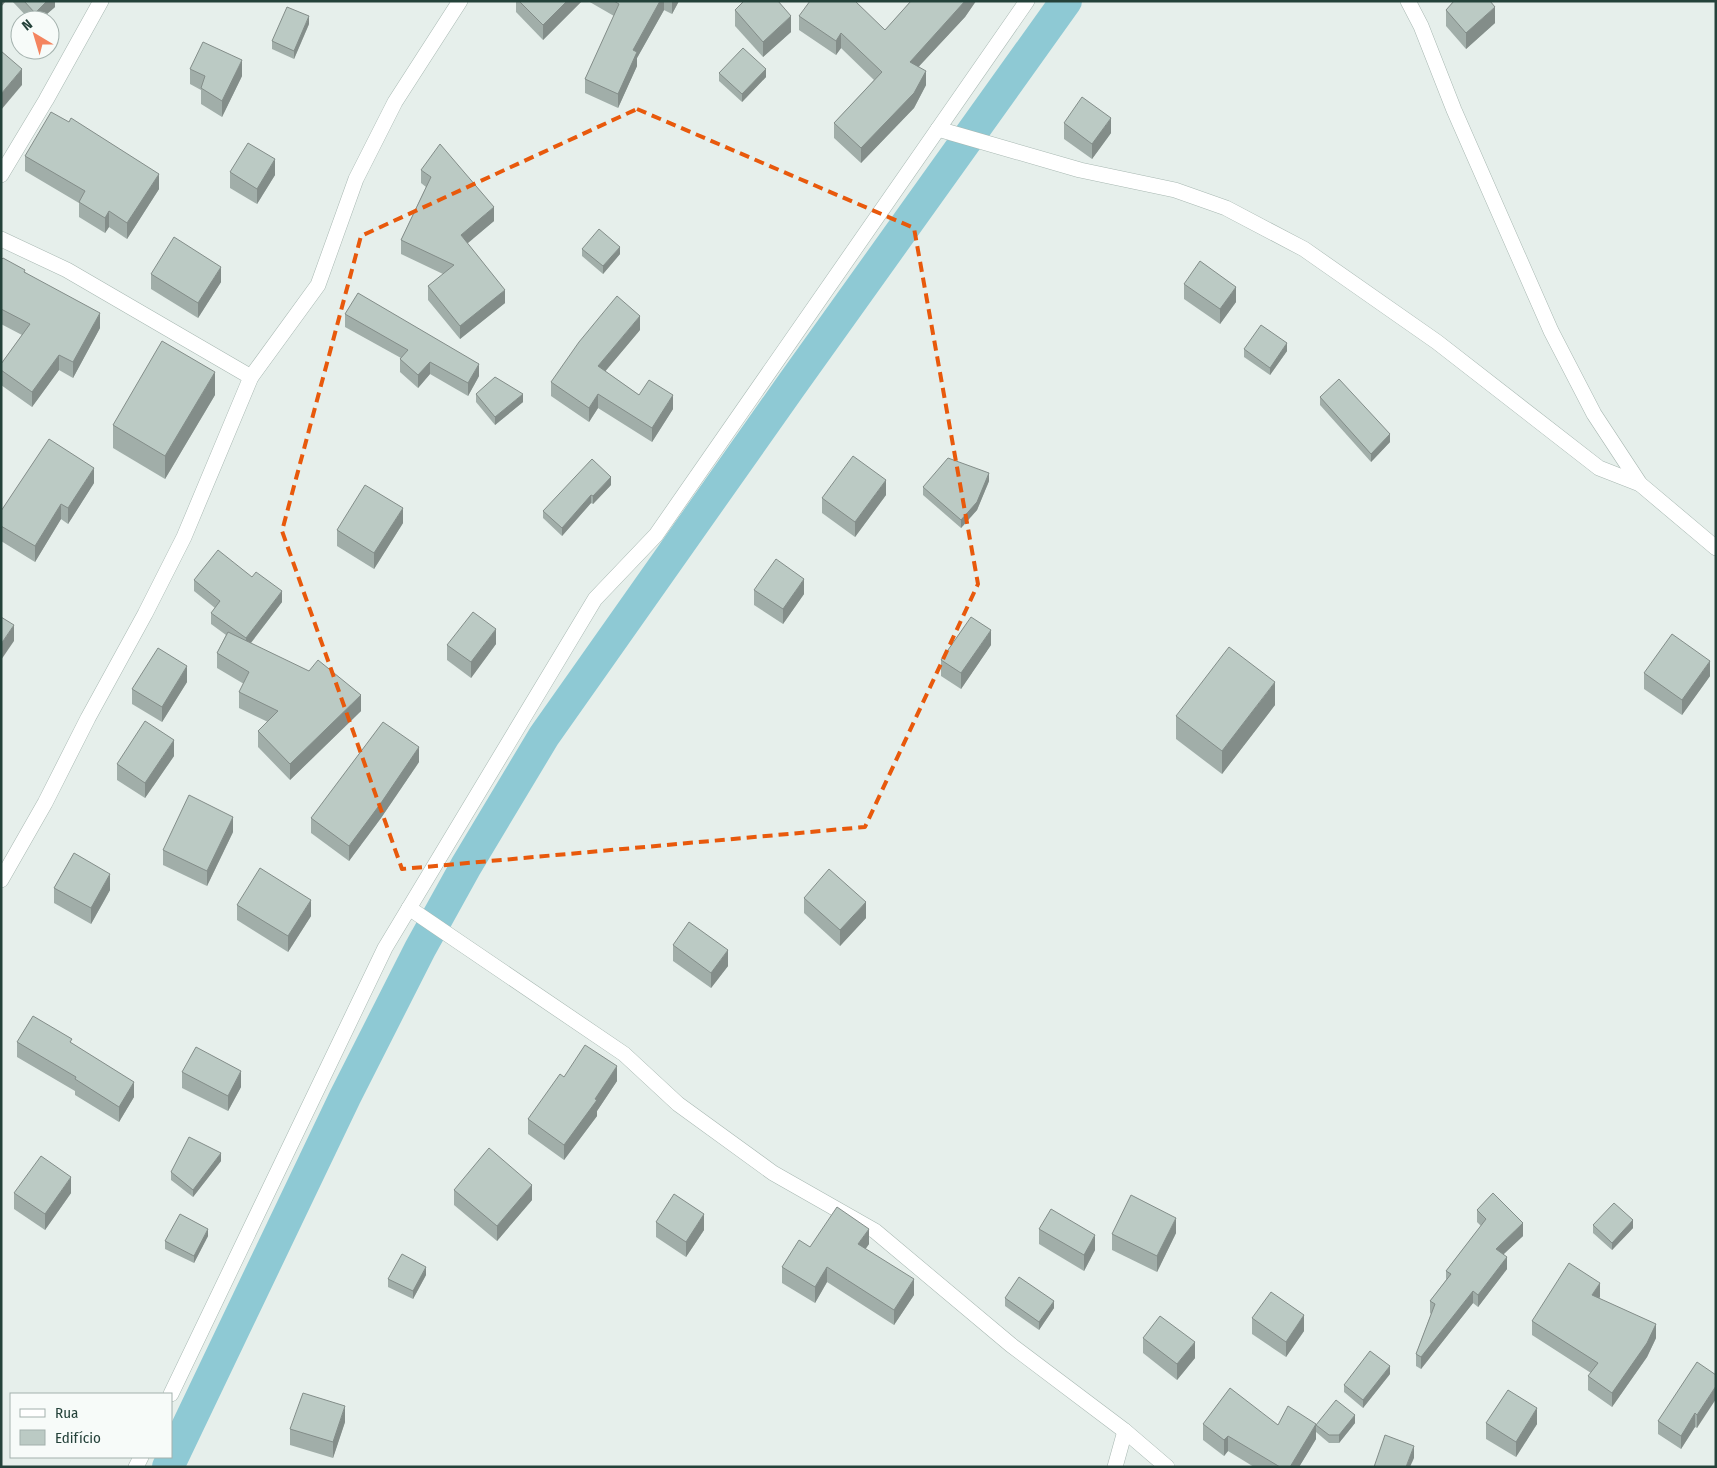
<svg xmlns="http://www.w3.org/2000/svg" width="1717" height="1468" font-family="'Fira Sans Condensed',sans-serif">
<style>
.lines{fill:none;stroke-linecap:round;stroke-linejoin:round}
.canal{stroke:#8ec9d4;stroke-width:32}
.street-casing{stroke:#a8b8b2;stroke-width:16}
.street{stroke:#fff;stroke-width:15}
.wall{fill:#a1aea9}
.shaded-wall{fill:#838d89}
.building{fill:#bbcac4;stroke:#838d89}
.marked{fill:none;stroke:#e8590c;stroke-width:4;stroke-dasharray:10 6;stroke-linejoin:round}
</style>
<rect width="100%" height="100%" fill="#e6efeb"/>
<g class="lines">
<!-- canal -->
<polyline class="canal" points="168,1467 345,1097 420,949 466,866 544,736 790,387 1066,1"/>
<defs>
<g id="street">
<polyline points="1408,1 1421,26 1454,110 1551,331 1594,414 1640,484 1716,548"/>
<polyline points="938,129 1080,170 1175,190 1226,208 1304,249 1437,342 1599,468 1640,484"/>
<polyline points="1,175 46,100 101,1"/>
<polyline points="1,239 67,270 251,377"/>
<polyline points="1,880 45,803 88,718 145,614 184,537 251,377 318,285 356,179 395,102 460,1"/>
<polyline points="409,908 624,1054 678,1104 773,1173 875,1231 1011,1345 1125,1431 1167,1467"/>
<polyline points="171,1394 385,948 595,599 656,535 1027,1"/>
<polyline points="136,1467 141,1457"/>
<polyline points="1115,1467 1125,1431"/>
</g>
</defs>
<!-- street casing -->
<use href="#street" class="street-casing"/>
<!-- street -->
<use href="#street" class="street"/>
</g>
<!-- wall -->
<g class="wall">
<polygon points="12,1 55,1 55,7 40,20 30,20"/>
<polygon points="516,1 582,1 543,40 516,12"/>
<polygon points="588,1 679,1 672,14 664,10 637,58 637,66 618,108 585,93 585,79 614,16"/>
<polygon points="911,1 976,1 965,17 919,66 926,85 914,108 861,163 834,138 834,123 874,80 841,48 836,55 799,30 799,16 885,30"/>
<polygon points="735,10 791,32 763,57 735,26"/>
<polygon points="1446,10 1495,23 1466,49 1446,26"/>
<polygon points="309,24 294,59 272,49 272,41"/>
<polygon points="190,69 242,76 222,117 201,104 201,90 190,84"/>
<polygon points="719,73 766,77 742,102 719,81"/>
<polygon points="1064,123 1111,133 1092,159 1064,139"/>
<polygon points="25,156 159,189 127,239 109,227 105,233 79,217 79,203 25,171"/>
<polygon points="421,170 494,221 467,243 505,303 460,339 428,300 428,286 443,274 401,254 401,240 426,187 421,183"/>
<polygon points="230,172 275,175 257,204 230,188"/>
<polygon points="582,249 620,254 603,274 582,256"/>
<polygon points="1,260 25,272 100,328 73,378 59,370 32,407 1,385 1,364 22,335 1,324"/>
<polygon points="151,274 221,282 198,318 151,289"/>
<polygon points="1184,284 1236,302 1220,324 1184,299"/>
<polygon points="345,314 479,376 468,396 430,374 418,388 400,372 400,359 401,358 345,327"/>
<polygon points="640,330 605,371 639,395 673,409 652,442 598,408 589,422 551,396 551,382"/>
<polygon points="1244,349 1287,351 1270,375 1244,357"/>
<polygon points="476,394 523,402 495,425 476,402"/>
<polygon points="215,395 165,479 113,448 113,425"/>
<polygon points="1320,397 1390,442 1371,462 1320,405"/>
<polygon points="989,481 977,510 961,528 923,495 923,487"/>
<polygon points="94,483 68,524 61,519 35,562 1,541 1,511"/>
<polygon points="611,485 593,504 591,503 562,536 543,518 543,511"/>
<polygon points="886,495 855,537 822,513 822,498"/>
<polygon points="403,523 374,569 337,546 337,530"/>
<polygon points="194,580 282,602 251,643 361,711 290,780 258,747 258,731 268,722 239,708 239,692 244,684 217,668 217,653 226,635 211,624 211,613 215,608 194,591"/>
<polygon points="754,590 804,594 783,624 754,605"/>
<polygon points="496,644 471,678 447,660 447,645"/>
<polygon points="991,645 961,689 941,676 941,660"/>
<polygon points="1644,673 1710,676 1682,715 1644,689"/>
<polygon points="187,682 162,722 132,704 132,689"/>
<polygon points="1275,705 1222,774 1176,739 1176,716"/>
<polygon points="174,756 145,798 117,780 117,764"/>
<polygon points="419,762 381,818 349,861 311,833 311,818"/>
<polygon points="233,832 207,886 163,865 163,850"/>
<polygon points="54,888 110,890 91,924 54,903"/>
<polygon points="804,898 866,918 840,946 804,913"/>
<polygon points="237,905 311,916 288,952 237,920"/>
<polygon points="673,945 728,966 711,988 673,961"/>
<polygon points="17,1042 72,1044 134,1097 119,1122 75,1095 75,1091 17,1057"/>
<polygon points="182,1072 241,1087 228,1111 182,1088"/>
<polygon points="564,1077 617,1081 597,1111 597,1116 564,1160 528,1134 528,1119"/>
<polygon points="221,1161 193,1197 171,1180 171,1172"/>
<polygon points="454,1190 532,1200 497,1241 454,1205"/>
<polygon points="14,1193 71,1193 45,1230 14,1209"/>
<polygon points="1477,1210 1523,1236 1504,1254 1507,1269 1478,1307 1473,1303 1421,1369 1416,1366 1416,1354 1431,1314 1430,1313 1430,1301 1446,1280 1446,1271 1481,1226 1477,1222"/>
<polygon points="656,1222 704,1230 686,1257 656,1237"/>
<polygon points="1593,1225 1633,1228 1612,1250 1593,1233"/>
<polygon points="1039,1229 1095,1250 1084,1271 1039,1244"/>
<polygon points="1176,1233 1157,1272 1112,1250 1112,1234"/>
<polygon points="208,1236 194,1263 165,1249 165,1241"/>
<polygon points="869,1244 865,1249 914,1295 894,1325 827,1282 815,1303 782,1283 782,1267 810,1247"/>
<polygon points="426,1275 413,1299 388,1287 388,1279"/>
<polygon points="1600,1297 1599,1298 1656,1338 1647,1357 1612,1407 1588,1390 1588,1376 1591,1373 1532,1335 1532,1321"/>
<polygon points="1005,1298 1054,1308 1039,1330 1005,1306"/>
<polygon points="1252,1318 1304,1331 1286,1357 1252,1334"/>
<polygon points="1143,1338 1195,1358 1177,1380 1143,1353"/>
<polygon points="1390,1374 1363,1408 1344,1392 1344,1385"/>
<polygon points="1716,1375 1697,1428 1695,1427 1681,1449 1658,1434 1658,1421"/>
<polygon points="345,1422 333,1458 290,1445 290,1429"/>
<polygon points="1355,1423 1339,1443 1329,1443 1316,1432 1316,1425"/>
<polygon points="1486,1423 1537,1424 1516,1457 1486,1439"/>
<polygon points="1203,1424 1278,1425 1316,1439 1299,1467 1254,1467 1228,1451 1224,1456 1203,1440"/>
</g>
<!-- shaded-wall -->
<g class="shaded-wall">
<polygon points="1,1 6,1 1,7"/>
<polygon points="47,1 55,1 55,7 40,20 35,20 35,13"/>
<polygon points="567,1 582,1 543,40 543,25"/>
<polygon points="660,1 664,1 664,10 637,58 637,66 618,108 618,94 633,50"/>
<polygon points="672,1 679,1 672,14"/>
<polygon points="965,1 976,1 965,17 910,76 910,62"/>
<polygon points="1495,7 1495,23 1466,49 1466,33"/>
<polygon points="309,16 309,24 294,59 294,51"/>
<polygon points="791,16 791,32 763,57 763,42"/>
<polygon points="841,33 841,48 836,55 836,41"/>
<polygon points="242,60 242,76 222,117 222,101"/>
<polygon points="22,69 22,85 1,110 1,94"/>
<polygon points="766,69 766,77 742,102 742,94"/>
<polygon points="926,71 926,85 914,108 861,163 861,148"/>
<polygon points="1111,118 1111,133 1092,159 1092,144"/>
<polygon points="275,159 275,175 257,204 257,189"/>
<polygon points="159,174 159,189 127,239 127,223"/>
<polygon points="494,207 494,221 461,249 461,235"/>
<polygon points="109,211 109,227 105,233 105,218"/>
<polygon points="620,247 620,254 603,274 603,266"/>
<polygon points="221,267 221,282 198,318 198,303"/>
<polygon points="1236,287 1236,302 1220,324 1220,309"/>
<polygon points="505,290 505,303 460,339 460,326"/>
<polygon points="100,313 100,328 73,378 73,362"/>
<polygon points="640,316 640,330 598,380 598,366"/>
<polygon points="1287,343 1287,351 1270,375 1270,368"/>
<polygon points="59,355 59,370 32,407 32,392"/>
<polygon points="430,362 430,374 418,388 418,375"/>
<polygon points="479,364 479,376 468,396 468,383"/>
<polygon points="215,372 215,395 165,479 165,456"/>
<polygon points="523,394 523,402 495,425 495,417"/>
<polygon points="598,394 598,408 589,422 589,408"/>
<polygon points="673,395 673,409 652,442 652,428"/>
<polygon points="1390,434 1390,442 1371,462 1371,454"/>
<polygon points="94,468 94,483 68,524 68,508"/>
<polygon points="989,473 989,481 977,510 961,528 961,520"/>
<polygon points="611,477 611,485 593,504 593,496"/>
<polygon points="886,480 886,495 855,537 855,522"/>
<polygon points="591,495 591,503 562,536 562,528"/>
<polygon points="61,504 61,519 35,562 35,546"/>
<polygon points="403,508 403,523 374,569 374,553"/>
<polygon points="804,579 804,594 783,624 783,609"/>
<polygon points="282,591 282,602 246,649 246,638"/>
<polygon points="14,625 14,641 1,660 1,644"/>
<polygon points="496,629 496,644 471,678 471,662"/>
<polygon points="991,630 991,645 961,689 961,673"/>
<polygon points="1710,661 1710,676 1682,715 1682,700"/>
<polygon points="187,666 187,682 162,722 162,707"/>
<polygon points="1275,682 1275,705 1222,774 1222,751"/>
<polygon points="361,695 361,711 290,780 290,764"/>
<polygon points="174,740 174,756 145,798 145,783"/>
<polygon points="419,747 419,762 381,818 349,861 349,846"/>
<polygon points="233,817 233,832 207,886 207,871"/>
<polygon points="110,874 110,890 91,924 91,908"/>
<polygon points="311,900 311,916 288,952 288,936"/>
<polygon points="866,902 866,918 840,946 840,930"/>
<polygon points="728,950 728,966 711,988 711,973"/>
<polygon points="617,1066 617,1081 597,1111 597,1116 564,1160 564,1145"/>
<polygon points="241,1071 241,1087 228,1111 228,1096"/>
<polygon points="134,1082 134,1097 119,1122 119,1107"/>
<polygon points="221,1153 221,1161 193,1197 193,1190"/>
<polygon points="71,1177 71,1193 45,1230 45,1214"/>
<polygon points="532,1185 532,1200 497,1241 497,1226"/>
<polygon points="704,1214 704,1230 686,1257 686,1242"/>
<polygon points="1176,1218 1176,1233 1157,1272 1157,1256"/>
<polygon points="1633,1220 1633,1228 1612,1250 1612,1243"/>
<polygon points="1523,1223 1523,1236 1496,1261 1496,1249"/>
<polygon points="208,1229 208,1236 194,1263 194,1256"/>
<polygon points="869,1229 869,1244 858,1260 858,1244"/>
<polygon points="1095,1235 1095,1250 1084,1271 1084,1255"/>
<polygon points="1507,1257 1507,1269 1478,1307 1478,1295"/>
<polygon points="426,1267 426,1275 413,1299 413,1291"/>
<polygon points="827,1267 827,1282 815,1303 815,1287"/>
<polygon points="914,1279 914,1295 894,1325 894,1310"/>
<polygon points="1600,1283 1600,1297 1592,1309 1592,1295"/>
<polygon points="1473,1291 1473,1303 1421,1369 1421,1357"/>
<polygon points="1054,1301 1054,1308 1039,1330 1039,1322"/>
<polygon points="1304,1315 1304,1331 1286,1357 1286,1342"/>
<polygon points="1656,1324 1656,1338 1647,1357 1612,1407 1612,1393"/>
<polygon points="1195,1342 1195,1358 1177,1380 1177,1364"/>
<polygon points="1390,1366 1390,1374 1363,1408 1363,1400"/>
<polygon points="1716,1386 1716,1399 1697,1428 1697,1415"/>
<polygon points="345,1406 345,1422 333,1458 333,1442"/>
<polygon points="1537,1408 1537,1424 1516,1457 1516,1442"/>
<polygon points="1695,1413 1695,1427 1681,1449 1681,1436"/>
<polygon points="1355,1415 1355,1423 1339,1443 1339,1435"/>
<polygon points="1316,1424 1316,1439 1299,1467 1290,1467"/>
<polygon points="1228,1436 1228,1451 1224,1456 1224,1440"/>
<polygon points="1414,1446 1414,1458 1410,1467 1406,1467"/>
</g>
<!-- building -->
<g class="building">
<polygon points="24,1 47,1 35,13"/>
<polygon points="519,1 567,1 543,25"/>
<polygon points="614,1 660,1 633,50 637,52 618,94 585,79 619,4"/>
<polygon points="744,1 778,1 791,16 763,42 735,10"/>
<polygon points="810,1 855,1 885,30 911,1 965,1 910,62 926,71 914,93 861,148 834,123 882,72 841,33 836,41 799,16"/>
<polygon points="1454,1 1490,1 1495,7 1466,33 1446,10"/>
<polygon points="287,7 309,16 294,51 272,41"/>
<polygon points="203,42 242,60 222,101 201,88 205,76 190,69"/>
<polygon points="743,48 766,69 742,94 719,73"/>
<polygon points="1,51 22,69 1,94"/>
<polygon points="1082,97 1111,118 1092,144 1064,123"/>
<polygon points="51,112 69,122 71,118 159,174 127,223 109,211 105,218 79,202 85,191 25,156"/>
<polygon points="248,143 275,159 257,189 230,172"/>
<polygon points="440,144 494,207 461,235 505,290 460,326 428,286 454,265 401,240 431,177 421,170"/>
<polygon points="599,229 620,247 603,266 582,249"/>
<polygon points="174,237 221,267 198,303 151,274"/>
<polygon points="3,258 25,270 24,272 100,313 73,362 59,355 32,392 1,370 1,364 30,324 1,309 1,260"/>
<polygon points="1200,261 1236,287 1220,309 1184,284"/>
<polygon points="358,293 479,364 468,383 430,362 418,375 400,359 408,350 345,314"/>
<polygon points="617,296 640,316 598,366 639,395 649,380 673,395 652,428 598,394 589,408 551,382 579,342"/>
<polygon points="1261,325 1287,343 1270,368 1244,349"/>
<polygon points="162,341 215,372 165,456 113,425"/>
<polygon points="495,377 523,394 495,417 476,394"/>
<polygon points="1339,379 1390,434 1371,454 1320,397"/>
<polygon points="49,439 94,468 68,508 61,504 35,546 1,526 1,511"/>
<polygon points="853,456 886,480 855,522 822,498"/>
<polygon points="948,458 989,473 977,502 961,520 923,487"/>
<polygon points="592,459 611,477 593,496 591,495 562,528 543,511"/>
<polygon points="365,485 403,508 374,553 337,530"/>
<polygon points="218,550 252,577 256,572 282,591 246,638 211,613 220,601 194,580"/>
<polygon points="776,559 804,579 783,609 754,590"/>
<polygon points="473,612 496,629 471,662 447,645"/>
<polygon points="1,617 14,625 1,644"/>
<polygon points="971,617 991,630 961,673 941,660"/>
<polygon points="228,632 309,671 318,660 361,695 290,764 258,731 278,711 239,692 249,672 217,653"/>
<polygon points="1672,634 1710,661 1682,700 1644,673"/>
<polygon points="1229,647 1275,682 1222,751 1176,716"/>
<polygon points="158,648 187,666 162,707 132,689"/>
<polygon points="145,721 174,740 145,783 117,764"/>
<polygon points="383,722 419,747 381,803 349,846 311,818"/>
<polygon points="189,795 233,817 207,871 163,850"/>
<polygon points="74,853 110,874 91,908 54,888"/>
<polygon points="260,868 311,900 288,936 237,905"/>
<polygon points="829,869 866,902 840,930 804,898"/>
<polygon points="689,922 728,950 711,973 673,945"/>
<polygon points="33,1016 72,1039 70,1042 134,1082 119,1107 75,1079 76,1077 17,1042"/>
<polygon points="585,1045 617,1066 595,1099 597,1100 564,1145 528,1119 560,1074 564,1077"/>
<polygon points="196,1047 241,1071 228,1096 182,1072"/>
<polygon points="189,1137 221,1153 193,1190 171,1172"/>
<polygon points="489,1148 532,1185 497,1226 454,1190"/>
<polygon points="41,1156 71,1177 45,1214 14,1193"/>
<polygon points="1493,1193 1523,1223 1496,1249 1507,1257 1478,1295 1473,1291 1421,1357 1416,1354 1435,1304 1430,1301 1451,1274 1446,1271 1486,1219 1477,1210"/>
<polygon points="674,1194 704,1214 686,1242 656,1222"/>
<polygon points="1131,1195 1176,1218 1157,1256 1112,1234"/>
<polygon points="1614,1203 1633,1220 1612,1243 1593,1225"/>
<polygon points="837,1207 869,1229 858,1244 914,1279 894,1310 827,1267 815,1287 782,1267 799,1240 810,1247"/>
<polygon points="1051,1209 1095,1235 1084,1255 1039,1229"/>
<polygon points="180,1214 208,1229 194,1256 165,1241"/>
<polygon points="402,1254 426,1267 413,1291 388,1279"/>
<polygon points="1569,1263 1600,1283 1592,1295 1656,1324 1647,1343 1612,1393 1588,1376 1598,1363 1532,1321"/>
<polygon points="1019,1277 1054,1301 1039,1322 1005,1298"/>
<polygon points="1271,1292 1304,1315 1286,1342 1252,1318"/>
<polygon points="1160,1316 1195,1342 1177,1364 1143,1338"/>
<polygon points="1370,1351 1390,1366 1363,1400 1344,1385"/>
<polygon points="1697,1362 1716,1375 1716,1386 1697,1415 1695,1413 1681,1436 1658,1421"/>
<polygon points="1230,1388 1278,1425 1288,1406 1316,1424 1290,1467 1280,1467 1228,1436 1224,1440 1203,1424"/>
<polygon points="1508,1390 1537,1408 1516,1442 1486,1423"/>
<polygon points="303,1393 345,1406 333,1442 290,1429"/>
<polygon points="1336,1400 1355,1415 1339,1435 1329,1435 1316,1425"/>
<polygon points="1385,1435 1414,1446 1406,1467 1374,1467"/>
</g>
<!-- marked area -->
<path class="marked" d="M637,109L914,228L978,584L865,827L402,869L282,531L361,236Z"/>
<!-- border -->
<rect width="1717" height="1468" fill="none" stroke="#24423a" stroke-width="5"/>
<!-- legend -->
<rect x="10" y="1393" width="162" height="65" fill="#f7fbf9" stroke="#a3b1ad"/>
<rect x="20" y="1409" width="25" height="8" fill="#ffffff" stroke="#a3b1ad"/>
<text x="55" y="1418" font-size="15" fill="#24423a">Rua</text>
<rect x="20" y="1430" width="25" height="15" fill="#bbcac4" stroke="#a3b1ad"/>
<text x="55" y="1443" font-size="15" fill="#24423a">Edifício</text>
<!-- north arrow -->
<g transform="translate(35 35) rotate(322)"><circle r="24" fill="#f7fbf9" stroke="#a3b1ad"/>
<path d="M0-4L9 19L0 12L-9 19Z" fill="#f4845f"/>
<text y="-8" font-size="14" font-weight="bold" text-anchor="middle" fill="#24423a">N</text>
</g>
</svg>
